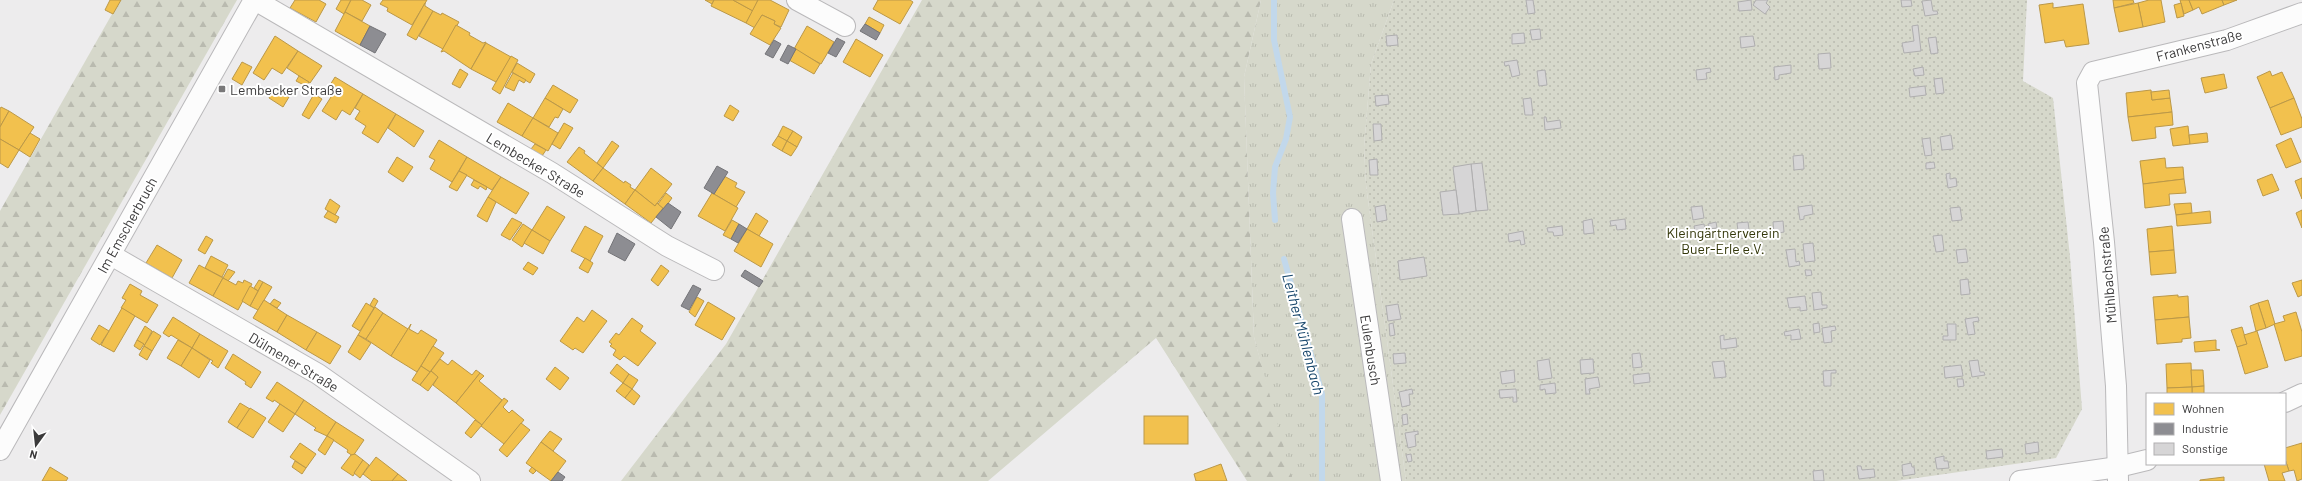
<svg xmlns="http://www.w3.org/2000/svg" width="2302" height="481" font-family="Barlow,sans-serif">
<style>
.grass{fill:url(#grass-tufts)}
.forest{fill:url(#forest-firs)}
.park{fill:url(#park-dots)}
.homes{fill:#f2c14e;stroke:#bb9848}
.industry{fill:#8d8d92;stroke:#747478}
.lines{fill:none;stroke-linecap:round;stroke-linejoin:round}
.stream{stroke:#c2d8eb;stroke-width:6}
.building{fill:#d6d5d6;stroke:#afaeaf}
.minor-casing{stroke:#bab9bb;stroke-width:22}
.minor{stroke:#fcfcfc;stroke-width:20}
.poi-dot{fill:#797879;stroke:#fff;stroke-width:1.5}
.labels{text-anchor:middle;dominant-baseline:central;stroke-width:4;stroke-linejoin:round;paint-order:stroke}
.street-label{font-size:14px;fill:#3b3a3b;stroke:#fff}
.poi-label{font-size:14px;fill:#3b3a3b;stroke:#fff;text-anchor:start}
.park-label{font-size:14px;fill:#333709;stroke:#fff}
.water-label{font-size:15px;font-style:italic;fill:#19486d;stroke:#fff}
</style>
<defs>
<pattern id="grass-tufts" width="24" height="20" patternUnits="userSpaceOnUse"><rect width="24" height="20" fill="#d6d8cb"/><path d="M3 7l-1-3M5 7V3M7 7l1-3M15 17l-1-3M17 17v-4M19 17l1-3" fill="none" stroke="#b9baaf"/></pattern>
<pattern id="forest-firs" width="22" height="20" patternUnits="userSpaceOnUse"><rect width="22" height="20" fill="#d6d8cb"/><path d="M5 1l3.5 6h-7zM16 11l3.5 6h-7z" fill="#b9baaf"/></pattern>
<pattern id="park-dots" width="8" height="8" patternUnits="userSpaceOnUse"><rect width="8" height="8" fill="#d6d8cb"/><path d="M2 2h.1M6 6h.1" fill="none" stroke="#b9baaf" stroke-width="1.8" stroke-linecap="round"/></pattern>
</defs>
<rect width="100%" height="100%" fill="#edeced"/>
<!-- grass -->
<polygon class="grass" points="1261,0 1394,0 1371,64 1364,147 1366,185 1406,481 1291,481 1254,337 1244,77"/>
<!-- forest -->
<g class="forest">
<polygon points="120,0 237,0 0,415 0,211"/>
<polygon points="922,0 1261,0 1244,77 1254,337 1293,481 1247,481 1156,338 988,481 621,481 726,344"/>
</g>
<!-- park -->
<polygon class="park" points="1394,0 2027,0 2023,81 2053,98 2070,257 2082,409 2056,458 1896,481 1406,481 1366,185 1364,147 1371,64"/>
<!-- homes -->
<g class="homes">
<polygon points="110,0 121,0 113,14 105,10"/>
<polygon points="295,0 319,0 326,4 316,22 290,8"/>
<polygon points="341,0 351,0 344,14 336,9"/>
<polygon points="351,0 362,0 371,5 362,21 345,12"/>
<polygon points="383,0 427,0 412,25 387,11 388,8 380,4"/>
<polygon points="705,0 714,0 712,4"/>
<polygon points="714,0 733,0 753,11 746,23 711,6"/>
<polygon points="733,0 758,0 753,11"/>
<polygon points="758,0 770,0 789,10 781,27 774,24 775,21 762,15 755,28 746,23"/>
<polygon points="878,0 910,0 913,2 900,24 873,9"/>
<polygon points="2113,0 2133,0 2134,3 2114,8"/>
<polygon points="2149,0 2161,0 2165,22 2143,27 2138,3"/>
<polygon points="2180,0 2189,0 2193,10 2184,14"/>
<polygon points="2189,0 2222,0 2224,5 2202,14 2199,7 2193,10"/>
<polygon points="2222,0 2237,0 2224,5"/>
<polygon points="425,3 425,6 433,11 416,40 407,35"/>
<polygon points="2053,3 2053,8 2083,4 2089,44 2066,47 2064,40 2045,43 2039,5"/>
<polygon points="2138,3 2143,27 2119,32 2114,8"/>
<polygon points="2181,3 2184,16 2177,18 2174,5"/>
<polygon points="433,11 441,15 442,13 459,22 443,49 419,36"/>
<polygon points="345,12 370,26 360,45 335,31"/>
<polygon points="762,15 775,21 774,24 781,28 770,45 750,34"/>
<polygon points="869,17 884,25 880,33 865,24"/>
<polygon points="456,25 470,33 469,35 483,43 486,42 471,69 444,51 441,52"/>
<polygon points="807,26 834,42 821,64 794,49"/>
<polygon points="275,36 298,51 282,74 272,68 264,80 253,73"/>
<polygon points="856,39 883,55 870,77 843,62"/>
<polygon points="486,43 511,57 496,82 471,69"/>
<polygon points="796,49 820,64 814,74 789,60"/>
<polygon points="298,51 322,66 310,83 287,68"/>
<polygon points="511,56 518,60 500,94 492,89"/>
<polygon points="242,62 252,67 242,85 232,79"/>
<polygon points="517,63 535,74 530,83 512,72"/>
<polygon points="460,69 468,74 460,88 452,84"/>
<polygon points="2270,71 2272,76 2282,72 2294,98 2270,108 2257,77"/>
<polygon points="513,73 526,80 524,83 519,80 514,91 505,87"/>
<polygon points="2224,74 2227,88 2205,93 2201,78"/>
<polygon points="299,76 309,82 306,86 296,81"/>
<polygon points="335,77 363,94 350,115 342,110 336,120 322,111 331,97 325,93"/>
<polygon points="553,85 578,100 570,113 545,98"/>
<polygon points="274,88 289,97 283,107 269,98"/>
<polygon points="2151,90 2152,100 2170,98 2172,112 2128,117 2126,93"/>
<polygon points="2169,90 2170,98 2152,100 2151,92"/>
<polygon points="314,94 322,99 309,119 302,115"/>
<polygon points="363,94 396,114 378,143 362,133 366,126 355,119 360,111 355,108"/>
<polygon points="545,98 563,109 558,118 555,117 549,127 533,118"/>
<polygon points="2294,98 2302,119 2302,127 2281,135 2270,108"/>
<polygon points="508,103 533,118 522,136 497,122"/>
<polygon points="730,105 739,111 733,121 724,116"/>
<polygon points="1,107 9,111 0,127 0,109"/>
<polygon points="9,111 34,127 19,150 0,139 0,127"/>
<polygon points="2172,112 2173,125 2155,127 2156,138 2132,141 2128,117"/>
<polygon points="396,114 424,131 414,147 388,128"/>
<polygon points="533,118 558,133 548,151 522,136"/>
<polygon points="564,123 573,128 560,149 552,144"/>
<polygon points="783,126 793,131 787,141 778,136"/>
<polygon points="2188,126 2190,144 2173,146 2170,129"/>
<polygon points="793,131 802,137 797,147 787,141"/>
<polygon points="30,133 40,139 30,157 19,150"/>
<polygon points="2207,133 2208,142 2190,144 2189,135"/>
<polygon points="778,136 787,141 782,151 772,145"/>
<polygon points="2291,138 2301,162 2286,168 2276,145"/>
<polygon points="0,139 19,150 8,168 0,163"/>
<polygon points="439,140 467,157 452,182 430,169 435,160 429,157"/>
<polygon points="612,141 619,146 603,168 597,163"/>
<polygon points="787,141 797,147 791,156 782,151"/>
<polygon points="535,144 546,150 542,156 531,149"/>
<polygon points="579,147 585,151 584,153 603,168 593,181 567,162"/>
<polygon points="397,157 413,167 403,182 388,172"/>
<polygon points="467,157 501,177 492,190 459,171"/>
<polygon points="2165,158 2166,168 2183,167 2184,179 2143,184 2140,161"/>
<polygon points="603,168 624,183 625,181 631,185 630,187 635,190 625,204 593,181"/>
<polygon points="651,168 672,184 655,206 635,190"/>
<polygon points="459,171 467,175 457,191 449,187"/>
<polygon points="2272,174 2279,190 2263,196 2257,180"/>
<polygon points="724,176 737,183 735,187 745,192 736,207 714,194"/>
<polygon points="501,177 529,193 516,214 488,197"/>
<polygon points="2302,178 2302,199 2295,181"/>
<polygon points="2184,179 2186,193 2169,194 2170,205 2145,208 2143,184"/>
<polygon points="474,180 487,187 486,190 480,186 478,189 471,185"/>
<polygon points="635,190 655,206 657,203 663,208 651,223 625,204"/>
<polygon points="666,193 672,198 664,209 658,204"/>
<polygon points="712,193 738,208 725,231 698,216"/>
<polygon points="488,197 496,202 487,222 477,216"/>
<polygon points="330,199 340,206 335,215 325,209"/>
<polygon points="2191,203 2192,213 2176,215 2174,204"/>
<polygon points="547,206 565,217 550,241 532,230"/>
<polygon points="2302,210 2302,228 2296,213"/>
<polygon points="328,211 339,217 336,223 324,217"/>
<polygon points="2210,211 2211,223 2177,226 2176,215"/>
<polygon points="756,213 768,221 759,236 747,229"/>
<polygon points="512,218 522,223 510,240 501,235"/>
<polygon points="732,220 739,224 731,239 723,235"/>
<polygon points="523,224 532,230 522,247 512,240"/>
<polygon points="585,226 603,236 590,261 571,251"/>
<polygon points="2172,226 2174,250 2149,252 2147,229"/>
<polygon points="747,229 773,244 761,267 734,251"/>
<polygon points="532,230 550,241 543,254 524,243"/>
<polygon points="206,236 213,240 205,254 198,250"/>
<polygon points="157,245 182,260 172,278 146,263"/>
<polygon points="2174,250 2176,273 2151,275 2149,252"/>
<polygon points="211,256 228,265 222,277 205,268"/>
<polygon points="585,258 593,263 588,273 579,268"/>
<polygon points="528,262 538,268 533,275 523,269"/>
<polygon points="199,265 223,278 213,296 189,283"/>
<polygon points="661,265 669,271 658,286 651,280"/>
<polygon points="228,269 235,272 228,281 223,278"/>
<polygon points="223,278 236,285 238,281 243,283 244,280 252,284 238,310 213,296"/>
<polygon points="259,280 263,282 258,291 254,288"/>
<polygon points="2302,280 2302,295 2298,297 2292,283"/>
<polygon points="263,282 272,287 258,310 250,306"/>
<polygon points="130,284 142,291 140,295 158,305 147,323 121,308 126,300 122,298"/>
<polygon points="250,286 258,291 250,306 242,301"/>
<polygon points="2178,295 2178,297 2188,296 2189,317 2155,320 2153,297"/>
<polygon points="697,297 704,301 695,317 689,312"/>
<polygon points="374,298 378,301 374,308 370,305"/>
<polygon points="274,299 281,303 277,308 270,304"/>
<polygon points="264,300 287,315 277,332 253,318"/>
<polygon points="2268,300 2275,324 2266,328 2258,303"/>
<polygon points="708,302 735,318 722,340 695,325"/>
<polygon points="366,303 374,308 360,331 352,326"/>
<polygon points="2258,303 2266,328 2256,331 2250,306"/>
<polygon points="375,307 383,313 366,339 358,335"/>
<polygon points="122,308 135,316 114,352 101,345"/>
<polygon points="592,310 607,321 583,353 575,348 573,350 560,341 577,317 584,322"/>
<polygon points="2296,312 2302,332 2302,356 2285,361 2274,324 2285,321 2283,316"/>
<polygon points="383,313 408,329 391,356 366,339"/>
<polygon points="287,315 317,332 306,350 277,332"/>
<polygon points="173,317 200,334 192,348 171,335 169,337 163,333"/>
<polygon points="2189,317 2191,338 2182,339 2182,342 2157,344 2155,320"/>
<polygon points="632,318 643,326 640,331 656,343 638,366 624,356 620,360 613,355 616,350 610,346 612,344 609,342 616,333 619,335"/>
<polygon points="411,324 409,329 418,334 421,330 437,340 417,372 391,356"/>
<polygon points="99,325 109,331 100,345 91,339"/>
<polygon points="145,326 152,331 145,345 137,340"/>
<polygon points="2242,327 2247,344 2237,347 2231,330"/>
<polygon points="153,331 161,336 152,351 144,346"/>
<polygon points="2257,331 2268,367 2245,374 2237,347 2247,344 2244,335"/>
<polygon points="317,332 341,346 330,364 306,350"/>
<polygon points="200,334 228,351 218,368 211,363 213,361 192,348"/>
<polygon points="358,335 371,343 360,360 348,352"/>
<polygon points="137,340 144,344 140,350 134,346"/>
<polygon points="178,340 192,348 181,366 167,358"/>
<polygon points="2216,340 2216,349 2220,350 2195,352 2194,342"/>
<polygon points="144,346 152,351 147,360 139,355"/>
<polygon points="433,346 444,353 430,372 421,366"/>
<polygon points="192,348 210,360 199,378 181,366"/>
<polygon points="233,354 261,372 251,388 245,384 246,382 225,368"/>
<polygon points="440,359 448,365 452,360 472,375 476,370 480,373 456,403 433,385 438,377 431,371"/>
<polygon points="2191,363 2192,387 2167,388 2166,364"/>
<polygon points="617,364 629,374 623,383 610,373"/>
<polygon points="421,366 430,372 420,385 412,380"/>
<polygon points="555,367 569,378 560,390 546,379"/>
<polygon points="2191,370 2203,370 2204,386 2192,387"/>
<polygon points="431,371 438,377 428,391 420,385"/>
<polygon points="480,373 484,376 479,381 502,400 482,425 456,403"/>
<polygon points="629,374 638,380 632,389 623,383"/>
<polygon points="277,382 304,400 295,414 274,400 273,402 266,398"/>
<polygon points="623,383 632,389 625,398 616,391"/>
<polygon points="2204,386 2204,394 2192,394 2192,387"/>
<polygon points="2192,387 2192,394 2167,394 2167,388"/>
<polygon points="632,389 640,396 634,405 625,398"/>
<polygon points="504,398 508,401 503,407 509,413 512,410 524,420 504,444 481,426"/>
<polygon points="304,400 336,422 327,436 314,430 316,428 295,414"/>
<polygon points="240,403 250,409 237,428 228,422"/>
<polygon points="280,404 295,414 283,432 268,422"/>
<polygon points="250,408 266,418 253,438 237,428"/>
<rect x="1144" y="416" width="44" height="28"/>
<polygon points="475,420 482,425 471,438 465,433"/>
<polygon points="336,422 364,440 353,456 347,452 348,450 327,436"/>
<polygon points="521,423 530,430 507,457 499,450"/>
<polygon points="550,431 562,439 553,451 541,442"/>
<polygon points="327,436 334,440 325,455 318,450"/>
<polygon points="541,442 566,461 551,481 526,463"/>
<polygon points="300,443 316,454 306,468 290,457"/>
<polygon points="2302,443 2302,479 2297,481 2294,470 2289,471 2285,459 2285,448"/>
<polygon points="355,454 363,460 353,476 341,468 351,455"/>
<polygon points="376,457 398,474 392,481 372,481 363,474"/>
<polygon points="2285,459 2289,471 2282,473 2285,481 2269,481 2264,464 2285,464"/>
<polygon points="363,460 369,465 360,478 354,473"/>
<polygon points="295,461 306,468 302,474 292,467"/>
<polygon points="1221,464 1227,481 1196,481 1194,474"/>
<polygon points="50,467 68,478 66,481 42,481"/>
<polygon points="532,467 536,471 533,474 529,471"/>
<polygon points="398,474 407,481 392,481"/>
<polygon points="2224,477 2224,481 2200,481 2200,480"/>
</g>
<!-- industry -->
<g class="industry">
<polygon points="865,24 880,33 876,40 860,31"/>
<polygon points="370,26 386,34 375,53 360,45"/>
<polygon points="837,38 845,42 836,57 828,53"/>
<polygon points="774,40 781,44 773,58 765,54"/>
<polygon points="788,45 796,49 788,64 780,60"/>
<polygon points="717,166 728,172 714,194 704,188"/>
<polygon points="668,203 681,212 671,229 656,217"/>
<polygon points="739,224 747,229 738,243 731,239"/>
<polygon points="617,233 635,244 625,261 608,252"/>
<polygon points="745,270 763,281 759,287 741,276"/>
<polygon points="693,285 701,289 689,310 681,306"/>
<polygon points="558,472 565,477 562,481 551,481"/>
</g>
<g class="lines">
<!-- stream -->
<g class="stream">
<polyline points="1274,0 1274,40 1290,117 1286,139 1275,167 1273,193 1275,220"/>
<polyline points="1284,259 1322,394 1322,481"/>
</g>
</g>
<!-- building -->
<g class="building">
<polygon points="1526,0 1533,0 1535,13 1528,14"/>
<polygon points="1751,0 1752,10 1739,11 1738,2"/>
<polygon points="1756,0 1768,0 1766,3 1770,7 1765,14 1753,5"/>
<polygon points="1901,0 1911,0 1912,6 1902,7"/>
<polygon points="1931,0 1933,11 1937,11 1938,14 1925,16 1922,1"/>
<polygon points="1918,25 1921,51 1904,53 1902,43 1914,41 1912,26"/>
<polygon points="1540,29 1541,39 1532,40 1530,30"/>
<polygon points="1524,33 1525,43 1512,44 1512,34"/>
<polygon points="1397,35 1398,45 1387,46 1386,36"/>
<polygon points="1753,36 1755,46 1741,48 1740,37"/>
<polygon points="1936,37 1938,53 1931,54 1928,38"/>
<polygon points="1830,53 1831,68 1819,69 1818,54"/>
<polygon points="1517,60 1520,75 1512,77 1509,65 1505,66 1504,62"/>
<polygon points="1791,65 1791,73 1779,75 1779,79 1775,80 1774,67"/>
<polygon points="1923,67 1924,75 1915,76 1913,69"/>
<polygon points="1710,68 1711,72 1706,73 1707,79 1697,80 1696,70"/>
<polygon points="1545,70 1547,85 1539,86 1537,71"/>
<polygon points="1942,78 1944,93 1936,94 1934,79"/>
<polygon points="1925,86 1926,95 1910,97 1909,88"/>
<polygon points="1388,95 1389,104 1376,106 1375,96"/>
<polygon points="1531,98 1533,115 1525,115 1523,99"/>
<polygon points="1544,117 1546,117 1547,122 1560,120 1561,128 1545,130"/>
<polygon points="1373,124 1381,124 1382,140 1374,141"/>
<polygon points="1951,135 1953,149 1942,150 1940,137"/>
<polygon points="1930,138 1932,155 1925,156 1922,139"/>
<polygon points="1803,155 1804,169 1794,170 1793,156"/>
<polygon points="1377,159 1378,175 1370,175 1369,160"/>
<polygon points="1934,162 1935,168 1926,169 1926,163"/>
<polygon points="1482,163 1488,210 1476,211 1471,164"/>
<polygon points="1471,164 1476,211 1459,214 1453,167"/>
<polygon points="1950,173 1950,179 1956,178 1957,186 1948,188 1946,174"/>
<polygon points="1456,190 1459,214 1443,215 1440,192"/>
<polygon points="1385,205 1387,220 1377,222 1375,207"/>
<polygon points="1812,205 1813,214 1804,216 1804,219 1800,220 1798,207"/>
<polygon points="1702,206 1704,218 1693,220 1691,207"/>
<polygon points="1960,207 1962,220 1952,221 1950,208"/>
<polygon points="1592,219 1594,233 1584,234 1583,221"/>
<polygon points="1625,219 1626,229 1617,230 1616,225 1611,226 1610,221"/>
<polygon points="1783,221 1784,232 1774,234 1773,222"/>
<polygon points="1716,222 1717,228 1709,229 1708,224"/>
<polygon points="1748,222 1750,237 1739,239 1737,223"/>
<polygon points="1704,224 1706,235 1696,236 1694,226"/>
<polygon points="1562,226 1563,235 1554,236 1553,232 1548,232 1547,228"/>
<polygon points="1523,231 1525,244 1521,245 1520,240 1509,242 1508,234"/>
<polygon points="1942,235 1944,251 1936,252 1933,236"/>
<polygon points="1813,243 1815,261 1805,262 1803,244"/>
<polygon points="1795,249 1796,262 1799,261 1800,265 1789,267 1786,250"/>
<polygon points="1966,249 1968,262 1958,263 1956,250"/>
<polygon points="1424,257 1427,276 1400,280 1398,261"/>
<polygon points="1805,270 1811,270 1812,275 1806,276"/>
<polygon points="1968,279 1970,294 1961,295 1960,280"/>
<polygon points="1821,292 1822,305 1827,305 1827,308 1814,310 1812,293"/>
<polygon points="1805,296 1807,310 1800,311 1800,307 1789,308 1787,298"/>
<polygon points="1398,304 1401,319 1388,321 1386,306"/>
<polygon points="1978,317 1979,321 1973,322 1975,334 1968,335 1965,319"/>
<polygon points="1393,323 1395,335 1390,336 1389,324"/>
<polygon points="1819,323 1820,332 1814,333 1813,324"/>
<polygon points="1947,324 1956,324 1956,340 1943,340 1943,336 1948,336"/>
<polygon points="1835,326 1836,330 1831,331 1832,342 1824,343 1822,328"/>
<polygon points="1799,329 1801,339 1791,340 1791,335 1785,336 1784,332"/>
<polygon points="1724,335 1724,340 1736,338 1737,347 1721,349 1720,336"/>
<polygon points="1405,353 1406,363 1394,364 1393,354"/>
<polygon points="1640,353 1642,367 1633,368 1632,354"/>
<polygon points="1549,359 1552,378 1539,380 1537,361"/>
<polygon points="1593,359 1594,373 1581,374 1580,360"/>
<polygon points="1978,360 1980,372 1984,372 1985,375 1972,377 1969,361"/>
<polygon points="1724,361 1726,377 1715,378 1712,362"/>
<polygon points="1961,365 1963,376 1945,378 1944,367"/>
<polygon points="1514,370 1515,382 1502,384 1500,372"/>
<polygon points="1836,370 1836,373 1831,373 1831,386 1824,386 1823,371"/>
<polygon points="1649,373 1650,382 1634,384 1633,375"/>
<polygon points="1598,377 1600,387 1589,389 1590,394 1586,394 1585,379"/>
<polygon points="1957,379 1963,379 1964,386 1958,387"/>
<polygon points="1555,383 1556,393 1546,394 1545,389 1540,390 1540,385"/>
<polygon points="1412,389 1413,394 1409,394 1410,405 1402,407 1399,392"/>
<polygon points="1516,389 1517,402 1513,402 1513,397 1500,398 1499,390"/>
<polygon points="1407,414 1408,424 1403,425 1402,415"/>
<polygon points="1418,431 1418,434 1415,435 1416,446 1408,448 1405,433"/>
<polygon points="2038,442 2039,452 2026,454 2025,444"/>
<polygon points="2002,449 2003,457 1987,459 1986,451"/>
<polygon points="1411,454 1412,461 1408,462 1406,455"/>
<polygon points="1944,456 1944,461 1948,461 1949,468 1937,469 1935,458"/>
<polygon points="1911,463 1912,467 1914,467 1915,474 1903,476 1902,465"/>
<polygon points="1857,466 1861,466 1862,470 1874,469 1875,477 1859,479"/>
<polygon points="1823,470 1824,481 1814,481 1813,471"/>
</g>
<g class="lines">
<defs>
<g id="minor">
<polyline points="255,0 552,173 667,246 714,270"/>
<polyline points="797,0 845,26"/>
<polyline points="1352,219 1391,481"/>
<polyline points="111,255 318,374 470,481"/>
<polyline points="2285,402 2302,394"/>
<polyline points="0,450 254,0"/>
<polyline points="2020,481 2118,467 2147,460"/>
<polyline points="2118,481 2116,386 2104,242 2087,83 2093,72 2227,40 2302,13"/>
</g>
</defs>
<!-- minor casing -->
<use href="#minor" class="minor-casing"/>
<!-- minor -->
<use href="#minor" class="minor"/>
</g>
<!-- markers -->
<rect class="poi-dot" x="218" y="85" width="8" height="8" rx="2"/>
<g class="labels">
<!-- street labels -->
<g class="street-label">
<text transform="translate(2199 45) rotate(-15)">Frankenstraße</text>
<text transform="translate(536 165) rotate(31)">Lembecker Straße</text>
<text transform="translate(127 225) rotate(-61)">Im Emscherbruch</text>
<text transform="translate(2107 275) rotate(-95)">Mühlbachstraße</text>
<text transform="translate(1371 350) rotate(81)">Eulenbusch</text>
<text transform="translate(294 362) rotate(31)">Dülmener Straße</text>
</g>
<!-- poi labels -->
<g class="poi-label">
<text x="230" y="89">Lembecker Straße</text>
</g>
<!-- park labels -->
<g class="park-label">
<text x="1723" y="232">Kleingärtnerverein<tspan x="1723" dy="16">Buer-Erle e.V.</tspan></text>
</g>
<!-- water labels -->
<g class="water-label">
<text transform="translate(1304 334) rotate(75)">Leither Mühlenbach</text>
</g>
</g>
<!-- legend -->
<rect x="2146" y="393" width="140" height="72" fill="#ffffff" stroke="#b1b0b1"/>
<rect x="2154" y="403" width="20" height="12" fill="#f2c14e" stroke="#b1b0b1"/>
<text x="2182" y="413" font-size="12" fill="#3b3a3b">Wohnen</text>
<rect x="2154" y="423" width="20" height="12" fill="#8d8d92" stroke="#b1b0b1"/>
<text x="2182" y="433" font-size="12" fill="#3b3a3b">Industrie</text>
<rect x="2154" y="443" width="20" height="12" fill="#d6d5d6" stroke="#b1b0b1"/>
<text x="2182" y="453" font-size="12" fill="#3b3a3b">Sonstige</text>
<!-- north arrow -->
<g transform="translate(36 445) rotate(195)" stroke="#ffffff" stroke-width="3" paint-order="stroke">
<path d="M0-3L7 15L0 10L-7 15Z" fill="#3b3a3b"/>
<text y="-6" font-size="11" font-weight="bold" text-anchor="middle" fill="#3b3a3b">N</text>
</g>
</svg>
